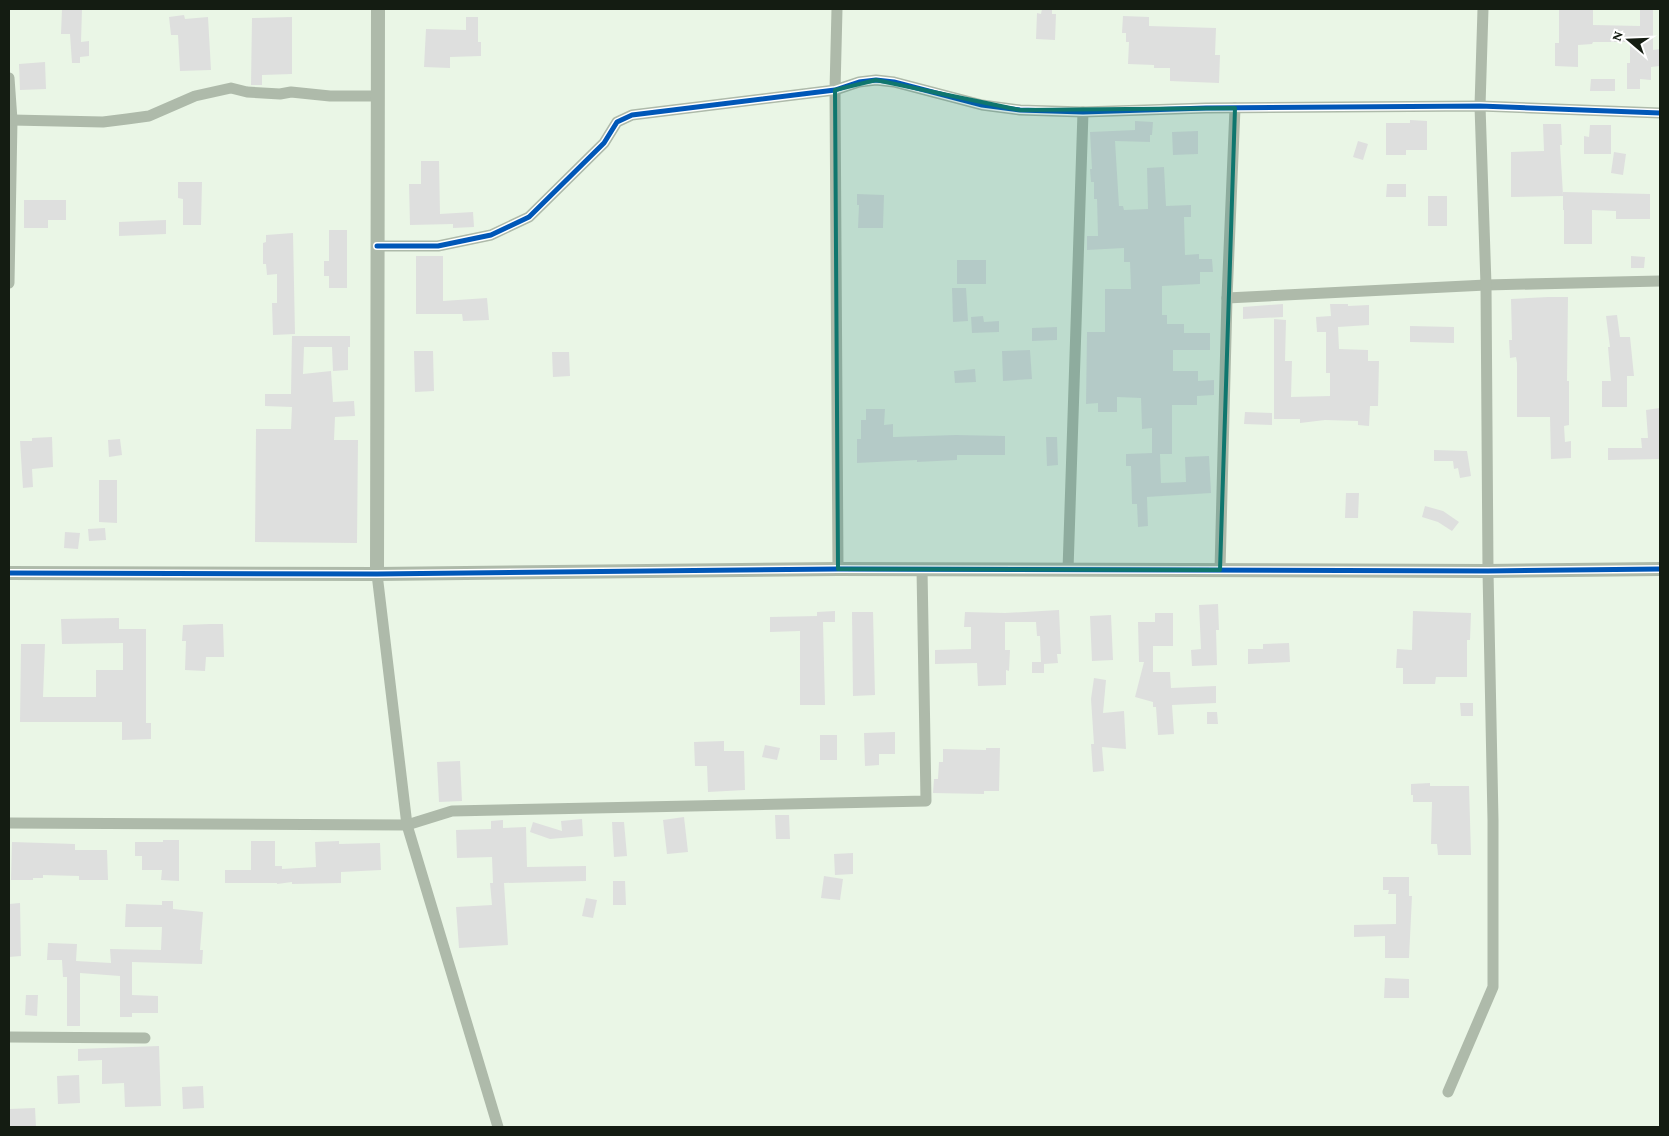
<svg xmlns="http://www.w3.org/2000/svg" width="1669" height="1136" font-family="'Crimson Pro',serif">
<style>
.building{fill:#dedfde}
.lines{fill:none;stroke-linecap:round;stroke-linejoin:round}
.minor{stroke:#aebaaa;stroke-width:11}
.tertiary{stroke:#aebaaa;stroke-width:14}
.cycleway-casing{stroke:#fff;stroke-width:8}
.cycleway{stroke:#0057b8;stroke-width:5}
.marked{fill:#0f766e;fill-opacity:0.2;stroke:#0f766e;stroke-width:4;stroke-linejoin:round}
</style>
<rect width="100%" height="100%" fill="#eaf6e6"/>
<!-- building -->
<g class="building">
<polygon points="62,9 82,9 81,42 89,41 89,56 80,57 80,63 72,63 70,34 61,34"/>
<polygon points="1042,9 1052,9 1052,14 1056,14 1055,40 1036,39 1037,13 1041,14"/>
<polygon points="1559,9 1593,9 1593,25 1640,26 1640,9 1653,9 1653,50 1660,49 1660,66 1651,67 1651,80 1640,79 1640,89 1627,89 1627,63 1630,63 1630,42 1593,42 1592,44 1578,45 1578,67 1555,66 1555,43 1559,43"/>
<polygon points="184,15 185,19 208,17 211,70 180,71 178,35 171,35 169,17"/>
<polygon points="1123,16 1149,17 1149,26 1216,28 1215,55 1220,55 1219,83 1170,81 1170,68 1154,68 1154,65 1128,64 1129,42 1126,42 1126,33 1122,33"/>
<polygon points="292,17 292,74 262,75 262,85 251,85 252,18"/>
<polygon points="466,17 478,17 478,42 481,42 481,56 450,57 450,68 424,67 426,29 466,30"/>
<polygon points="45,62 46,89 20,90 19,64"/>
<polygon points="1591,79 1615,79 1615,91 1590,91"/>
<polygon points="1410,120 1427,121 1427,150 1406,150 1406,155 1386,155 1386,123 1410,123"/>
<polygon points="1135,121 1153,122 1152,135 1150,135 1150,142 1115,141 1119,206 1123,206 1124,210 1148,209 1147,168 1164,167 1166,206 1191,205 1191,217 1184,217 1185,255 1199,254 1199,259 1212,259 1213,272 1200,272 1200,284 1162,286 1162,315 1167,315 1167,324 1184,324 1184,333 1210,333 1210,350 1173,350 1173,371 1198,371 1198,381 1214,380 1214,395 1197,396 1197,405 1172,405 1172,454 1160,454 1161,483 1186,482 1185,457 1209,456 1211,493 1147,497 1148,526 1138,527 1137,504 1132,504 1131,466 1126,466 1126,454 1152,453 1152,428 1142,429 1141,398 1117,397 1117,412 1098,412 1098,403 1086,404 1087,332 1105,332 1105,289 1131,289 1130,262 1124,262 1124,248 1087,250 1087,236 1098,236 1097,199 1094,199 1094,182 1091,182 1090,169 1092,169 1090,132 1135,130"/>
<polygon points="1543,124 1561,124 1562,145 1560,145 1563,195 1563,192 1650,194 1650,219 1616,219 1616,211 1592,210 1592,244 1564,244 1564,210 1563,210 1563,196 1511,197 1511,152 1544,151"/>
<polygon points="1590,125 1611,125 1611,154 1584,154 1584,136 1589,137"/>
<polygon points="1198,131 1198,154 1173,155 1172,132"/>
<polygon points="1358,141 1368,144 1363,160 1353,157"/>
<polygon points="1614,152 1626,154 1623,175 1611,173"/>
<polygon points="421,161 439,161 440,214 473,212 474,227 453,228 453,224 410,225 409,184 421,184"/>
<polygon points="178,182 202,182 201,225 183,225 183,199 178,198"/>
<polygon points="1387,184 1406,184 1406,197 1386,197"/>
<polygon points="857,194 884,195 883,228 858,228 859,205 857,205"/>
<rect x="1428" y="196" width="19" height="30"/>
<polygon points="24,200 66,200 66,220 48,220 48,228 24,228"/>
<polygon points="166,220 166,234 119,236 119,222"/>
<polygon points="329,230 347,230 347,288 329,288 329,276 324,276 324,261 329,261"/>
<polygon points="293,233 295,334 273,335 272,303 277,303 277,274 267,275 266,264 263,264 263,243 266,242 266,235"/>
<polygon points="416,256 443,256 443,301 487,298 489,320 463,321 462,314 416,314"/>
<polygon points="1631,256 1645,257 1644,268 1631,268"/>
<rect x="957" y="260" width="29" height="24"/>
<polygon points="952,288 966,288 968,321 953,322"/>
<polygon points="1548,297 1568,297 1567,381 1569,381 1569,425 1564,426 1565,442 1571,441 1571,458 1551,459 1550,417 1517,417 1517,363 1516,357 1510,358 1509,340 1512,340 1511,299"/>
<polygon points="1283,304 1283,317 1243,319 1243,307"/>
<polygon points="1330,304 1348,304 1348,306 1369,305 1369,325 1338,327 1339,349 1368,350 1368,361 1379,361 1378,406 1370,406 1369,426 1358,425 1358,421 1325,420 1300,423 1300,419 1274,419 1274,319 1286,320 1285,361 1292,361 1291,397 1330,396 1330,373 1326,373 1326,332 1317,332 1316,317 1331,316"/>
<polygon points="1617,315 1620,337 1630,337 1634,376 1627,376 1627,407 1602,407 1602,381 1611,381 1608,347 1610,347 1606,316"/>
<polygon points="983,316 984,322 999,321 999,332 972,333 971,317"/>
<polygon points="1410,326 1454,327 1454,343 1410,342"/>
<polygon points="1057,327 1057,340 1032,341 1032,328"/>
<polygon points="292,336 350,336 350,347 348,347 348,370 333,371 332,347 304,347 303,374 331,371 333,402 354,401 355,416 335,417 334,440 358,440 357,543 255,542 256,429 291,429 292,407 265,406 265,394 291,394"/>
<polygon points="1030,350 1032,379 1003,381 1002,351"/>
<polygon points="414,351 433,351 434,391 415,392"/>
<polygon points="552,352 569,352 570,376 553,377"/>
<polygon points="975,369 976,382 955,383 954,371"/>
<polygon points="1660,408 1660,459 1608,460 1608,448 1642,448 1641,438 1648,438 1646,410"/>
<polygon points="866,409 885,409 884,425 893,424 893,437 956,435 1005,436 1005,455 957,455 957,460 917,462 917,460 857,463 857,439 861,439 861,420 866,420"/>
<polygon points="1245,412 1272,413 1272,425 1244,424"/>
<polygon points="52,437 53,467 32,469 33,487 23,488 20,441 32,441 32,438"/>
<polygon points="1046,437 1057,437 1058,465 1047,466"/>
<polygon points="120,439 122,455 109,457 108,440"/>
<polygon points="1434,450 1467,451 1471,476 1460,478 1458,468 1454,469 1453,461 1434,461"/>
<polygon points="99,480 117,480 117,523 99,522"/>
<polygon points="1346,493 1359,493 1358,518 1345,518"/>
<polygon points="1425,506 1443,511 1459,522 1452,531 1438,522 1422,517"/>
<polygon points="105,528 106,540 89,541 88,529"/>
<polygon points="65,532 80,533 78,549 64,548"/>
<polygon points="1218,604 1219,630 1216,630 1217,665 1192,666 1191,650 1201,649 1199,605"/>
<polygon points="1059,610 1061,654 1057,654 1058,663 1044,664 1044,673 1032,673 1032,662 1041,662 1040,636 1037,636 1036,622 1005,622 1005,616 1005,650 1010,650 1009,671 1006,670 1006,685 978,686 977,663 935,664 935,650 971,649 971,627 964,627 965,612 1005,613"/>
<polygon points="835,611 835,622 823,622 825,705 800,705 800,631 770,632 770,617 817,616 817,612"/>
<polygon points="1413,611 1471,613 1470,640 1467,640 1467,677 1436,677 1435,684 1403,684 1403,668 1396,668 1397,649 1412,650"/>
<polygon points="852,612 873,612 875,695 853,696"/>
<polygon points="1155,613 1173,613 1173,646 1153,646 1153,672 1170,672 1171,688 1216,686 1216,703 1172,705 1174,734 1158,735 1156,707 1153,707 1153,702 1135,697 1144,662 1139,662 1138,622 1155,622"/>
<polygon points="1111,615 1113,660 1092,661 1090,616"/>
<polygon points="119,618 119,629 146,629 146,723 151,723 151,739 122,740 122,722 20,722 21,644 45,644 43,697 96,697 96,670 123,670 123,643 62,644 61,619"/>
<polygon points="210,624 223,624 224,657 206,657 205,671 185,670 186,641 182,641 183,625"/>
<polygon points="1289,643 1290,662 1248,664 1248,649 1263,649 1263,644"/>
<polygon points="1094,678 1106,680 1103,713 1124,711 1126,749 1102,747 1104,771 1093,772 1091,744 1094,744 1091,699"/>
<polygon points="1460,703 1473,703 1473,716 1461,716"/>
<polygon points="1207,712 1217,712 1218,724 1207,724"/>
<polygon points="895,732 895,754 879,754 879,765 865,766 864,733"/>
<rect x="820" y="735" width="17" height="25"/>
<polygon points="724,741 724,751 744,751 745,790 708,792 707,766 695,766 694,742"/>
<polygon points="765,745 780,748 777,760 762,757"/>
<polygon points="986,748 1000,748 999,791 984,791 984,794 933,793 934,779 938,779 939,762 943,762 943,749 986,750"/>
<polygon points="460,761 462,801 439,802 437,762"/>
<polygon points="1430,783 1430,786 1469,786 1471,855 1438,855 1437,844 1431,844 1432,802 1413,802 1413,795 1411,795 1411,784"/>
<polygon points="775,815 789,815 790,839 776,839"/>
<polygon points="684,817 688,852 667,854 663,820"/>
<polygon points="582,819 583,836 550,839 530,832 533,822 562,831 561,821"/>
<polygon points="503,820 503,828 526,827 527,867 586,866 586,881 504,883 508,945 459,948 456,907 492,905 490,883 493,883 492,857 457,858 456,830 491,829 491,821"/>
<polygon points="612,822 624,822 627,856 614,857"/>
<polygon points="163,840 179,840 179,881 161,880 162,870 142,870 142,856 135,856 135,842 163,842"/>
<polygon points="251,841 275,841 275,866 282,866 282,869 316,867 315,842 339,841 339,844 380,843 381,870 341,872 341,883 292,884 292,882 277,884 277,883 225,883 225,870 251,870"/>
<polygon points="12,842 75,844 75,850 107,850 108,880 79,880 79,876 43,875 43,878 33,878 33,880 11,880"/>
<polygon points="853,853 853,874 835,875 834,854"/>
<polygon points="824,876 843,879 840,900 821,898"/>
<polygon points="1383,877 1409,877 1409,896 1412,896 1409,958 1385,958 1385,936 1354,937 1354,925 1396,924 1396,894 1388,894 1389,890 1383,890"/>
<polygon points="613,881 625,881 626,905 613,905"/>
<polygon points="586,898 597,900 593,918 582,916"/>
<polygon points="162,901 173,901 173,909 203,912 200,950 203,950 202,964 132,962 132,995 158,996 158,1013 132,1013 132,1017 120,1017 120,976 80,973 80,1026 67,1026 67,977 63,977 62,960 47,960 48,943 77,944 76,961 111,963 110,949 161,950 162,927 125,927 126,904 162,905"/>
<polygon points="20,903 21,956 9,957 9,904"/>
<polygon points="1385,978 1409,979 1409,998 1384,998"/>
<polygon points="26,995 38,995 37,1016 25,1015"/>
<polygon points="159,1046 161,1106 125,1107 124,1083 102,1084 102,1060 78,1061 78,1049"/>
<polygon points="79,1075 80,1103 58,1104 57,1076"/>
<polygon points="203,1086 204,1108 183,1109 182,1087"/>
<polygon points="35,1108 36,1127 9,1127 9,1109"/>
</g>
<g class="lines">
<!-- minor -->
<g class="minor">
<polyline points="837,9 835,90 838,569"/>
<polyline points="9,78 12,120 9,283"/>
<polyline points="12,120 103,122 127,119 149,116 195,96 231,88 247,92 280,94 291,92 330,96 378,96"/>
<polyline points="377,246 438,246 491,235 529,217 604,143 617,122 632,115 835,90 859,82 876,80 894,82 982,105 1020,110 1083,112 1206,108 1480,106 1660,113"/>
<polyline points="1227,298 1486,285 1660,281"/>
<polyline points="1068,570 1083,112"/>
<polyline points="1220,570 1227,298 1235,108"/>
<polyline points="377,574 407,825 498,1127"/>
<polyline points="9,823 407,825 452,811 926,801 922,569"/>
<polyline points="9,1037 145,1038"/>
<polyline points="1448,1092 1493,987 1493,820 1488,571 1486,285 1480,106 1483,9"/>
</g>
<!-- tertiary -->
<g class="tertiary">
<polyline points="9,573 377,574 838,569 1488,571 1660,569"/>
<polyline points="377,574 378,9"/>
</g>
<defs>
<g id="cycleway">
<polyline points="377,246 438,246 491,235 529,217 604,143 617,122 632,115 835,90 859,82 876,80 894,82 982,105 1020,110 1083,112 1206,108 1480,106 1660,113"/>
<polyline points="9,573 377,574 838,569 1488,571 1660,569"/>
</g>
</defs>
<!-- cycleway casing -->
<use href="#cycleway" class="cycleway-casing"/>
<!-- cycleway -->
<use href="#cycleway" class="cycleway"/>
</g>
<!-- marked area -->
<path class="marked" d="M876,80L1020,110L1235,108L1220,570L838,569L835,90Z"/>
<!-- border -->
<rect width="1669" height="1136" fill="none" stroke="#141c12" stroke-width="20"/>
<!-- north arrow -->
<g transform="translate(1629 40) rotate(289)" stroke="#ffffff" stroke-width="4" paint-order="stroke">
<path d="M0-4L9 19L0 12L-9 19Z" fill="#141c12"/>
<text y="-8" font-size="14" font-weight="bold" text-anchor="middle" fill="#141c12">N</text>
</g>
</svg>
